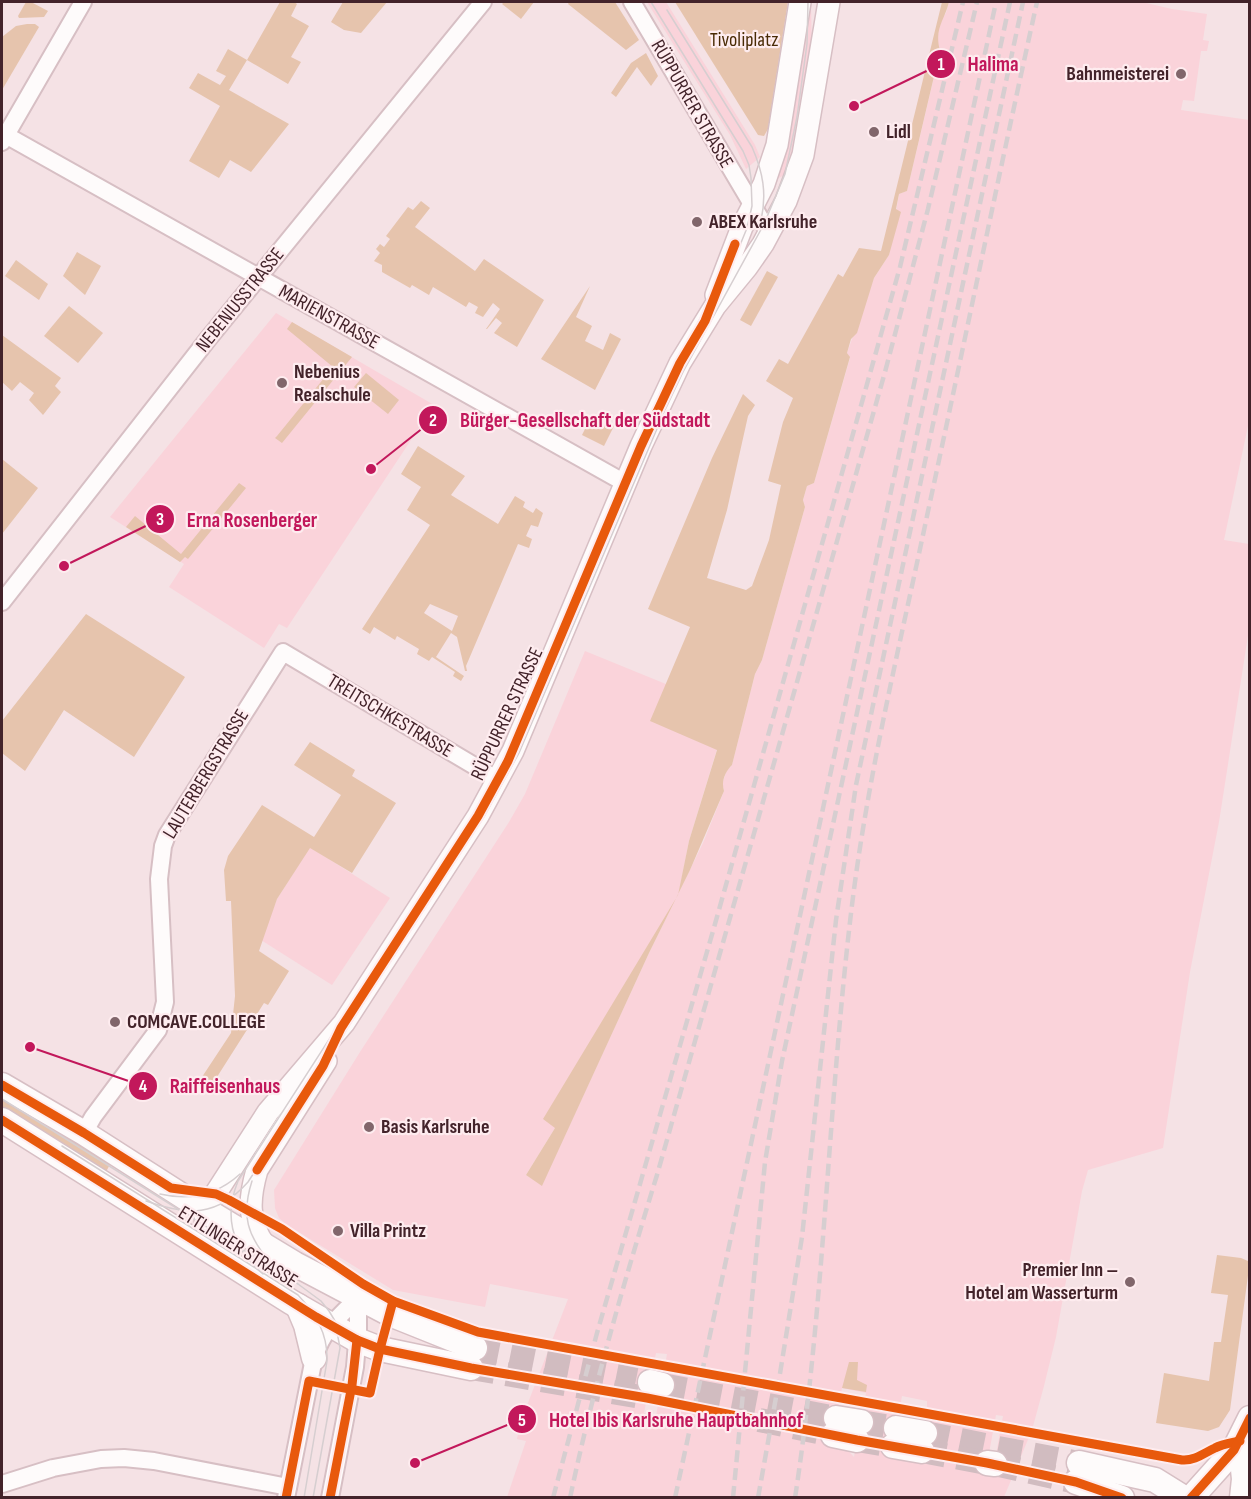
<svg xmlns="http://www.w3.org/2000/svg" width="1251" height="1499" font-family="'Sofia Sans Condensed',sans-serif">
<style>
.built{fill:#fad3da;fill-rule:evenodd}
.green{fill:#e6c4ad;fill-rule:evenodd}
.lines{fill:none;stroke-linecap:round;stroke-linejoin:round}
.secondary-tunnel{stroke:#d1bcc0;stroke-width:24;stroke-dasharray:24 12;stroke-linecap:butt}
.minor-casing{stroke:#d7bfc4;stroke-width:20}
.tertiary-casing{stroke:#d7bfc4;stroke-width:24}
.secondary-casing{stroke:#d7bfc4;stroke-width:27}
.minor{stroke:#fefbfb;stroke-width:16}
.tertiary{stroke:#fefbfb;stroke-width:21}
.secondary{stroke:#fefbfb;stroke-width:24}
.tram{stroke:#d6ced0;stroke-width:1.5}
.rail{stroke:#d6ced0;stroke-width:4.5;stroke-dasharray:12 6;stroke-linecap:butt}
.cycleway-casing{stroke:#feecef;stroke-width:13}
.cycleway{stroke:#e8590c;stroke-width:9}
.poi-dot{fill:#81666b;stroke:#feecef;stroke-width:2}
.labels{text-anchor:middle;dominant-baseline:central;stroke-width:4.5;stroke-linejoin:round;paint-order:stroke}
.park-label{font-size:20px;fill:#492b05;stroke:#feecef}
.poi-label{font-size:20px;font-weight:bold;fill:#43232a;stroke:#feecef;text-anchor:start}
.street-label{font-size:20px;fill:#43232a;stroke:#feecef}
.leader{fill:none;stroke:#c2185b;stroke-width:2}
.callout-dot{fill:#c2185b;stroke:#feecef;stroke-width:2}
.mark-label{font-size:18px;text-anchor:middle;font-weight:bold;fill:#fff}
.callout-label{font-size:21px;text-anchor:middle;font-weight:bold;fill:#c2185b;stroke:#feecef;stroke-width:4.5;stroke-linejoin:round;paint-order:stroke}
</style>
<rect width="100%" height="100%" fill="#f5e2e5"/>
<!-- built -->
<g class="built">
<polygon points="647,2 666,2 755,145 760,157 746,169 730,135"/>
<polygon points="808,2 811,2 812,56 801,128 788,170 781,177 773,180"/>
<path d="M949,2H1142L1172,9L1207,14L1203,40L1209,41L1207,51H1201L1194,101L1183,100L1181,110L1249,120V421L1224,540L1249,544V629L1219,822L1190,972L1163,1148L1088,1170L1082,1191L1056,1337L1044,1386L1032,1430L1004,1497H507L526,1441L517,1439L521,1421L568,1299L490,1284L485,1307L393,1290L287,1225L279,1218L275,1208L274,1190L360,1052L509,822L525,794L585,651L732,711L717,749L689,841L679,892L703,843L724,791L722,784L727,770L732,765L755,674L762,660L805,507L803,500L807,486L814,483L850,358L847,353L874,278L889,255L899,194L907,191L940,52L936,38L939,23L946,13ZM673,904L649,953L542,1185L526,1175L555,1128ZM656,1353L667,1354L656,1416L644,1413ZM842,1388L866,1393L854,1457L833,1435ZM902,1396L927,1401V1426L920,1463L891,1457ZM996,1415L1003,1416L992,1477L985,1475Z"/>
<polygon points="276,313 434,405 287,628 279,624 264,648 169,587 184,564 110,517"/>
<polygon points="310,847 390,898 332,985 261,940 277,899"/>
</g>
<!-- green -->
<g class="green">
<polygon points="26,2 31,2 48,11 44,17 19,18 18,16"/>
<polygon points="280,2 294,2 297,4 291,16 309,26 291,57 301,62 288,84 247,60 229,90 289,124 251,172 230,160 219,178 189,161 220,106 189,88 198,73 220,85 226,76 216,71 228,49 247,60"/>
<polygon points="343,2 387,2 361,33 344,30 331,22"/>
<polygon points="504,2 534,2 521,19 502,4"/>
<polygon points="569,2 615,2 639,40 626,50 568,4"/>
<polygon points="675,2 788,2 768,129 764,136 758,135"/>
<path d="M942,2H949C944,22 934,28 940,51L907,191L899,194L896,209L901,212L889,255L874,278L857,333L851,339L847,353L850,357L814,483L807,486L803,500L805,507L762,660L755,674L732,765C725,772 721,781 724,791L690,870L649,953L542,1186L526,1175L555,1128L543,1119L678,895L689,841L717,750L650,721L690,627L648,609L712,458L743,394L755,405L748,416L727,510L707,578L746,590L752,586L769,540L781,485L768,481L783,422L793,398L766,381L779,359L788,364L838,274L843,277L859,248L881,251Z"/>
<polygon points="27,24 35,24 39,27 2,90 2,37 16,26"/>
<polygon points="646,53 658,76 651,86 637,67 616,97 611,93 631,63"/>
<polygon points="421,201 430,208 415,227 475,271 484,259 544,300 517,347 494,333 502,323 496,318 487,329 486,329 500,309 493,303 483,317 475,313 478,307 469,302 466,307 433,287 429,295 412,285 410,288 382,272 382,265 374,261 380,253 376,249 380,244 384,247 390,239 386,236 408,207 413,210"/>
<polygon points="77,252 101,266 85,295 63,276"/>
<polygon points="16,260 48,284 39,300 5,276"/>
<polygon points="767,271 778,277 751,326 740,320"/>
<polygon points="590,286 576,317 592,326 585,341 603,350 610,333 621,339 595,390 541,359"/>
<polygon points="69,306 103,333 78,363 44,336"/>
<polygon points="292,322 352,357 282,443 275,438 277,436 333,367 287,329"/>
<polygon points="2,335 61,378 55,386 61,392 43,415 29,400 34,393 20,382 12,391 2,382"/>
<polygon points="366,373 399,400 388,414 354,387"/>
<polygon points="591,417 606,425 608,422 614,426 604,446 582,435"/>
<path d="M418,446L465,476L451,495L498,524L515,496L525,502L523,507L533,513L536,508L543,513L538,527L531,525L526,536L532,539L529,548L518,544L466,666L467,671H465L457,637L451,633L436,657L464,676L461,681L453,676L455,672L432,657L429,661L417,654L419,649L397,636L395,640L374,627L370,634L362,629L430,525L407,510L421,487L401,474ZM430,604L458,616L452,631L424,613Z"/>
<polygon points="2,459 38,488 2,534"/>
<polygon points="239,483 246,488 188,559 185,557 180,562 126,527 135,516 181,554"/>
<polygon points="86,614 185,677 134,757 64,710 25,771 2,753 2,721"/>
<polygon points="310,742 355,770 352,776 396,803 352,873 310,848 277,899 259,951 289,971 268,1005 264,1003 210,1088 200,1080 231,1033 235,996 231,901 226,901 224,870 228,856 262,805 314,837 341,795 294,765"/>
<polygon points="2,1093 112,1161 103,1177 2,1116"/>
<polygon points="1217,1255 1241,1258 1248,1261 1249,1268 1230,1410 1219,1427 1208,1431 1156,1423 1164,1373 1209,1381 1214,1342 1221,1342 1228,1295 1211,1293"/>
<polygon points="849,1362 858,1362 857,1380 867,1385 866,1392 842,1388"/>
</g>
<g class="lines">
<!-- secondary-tunnel -->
<g class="secondary-tunnel">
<polyline points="475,1348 636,1380"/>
<polyline points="471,1368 647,1398"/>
<polyline points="662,1385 836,1418"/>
<polyline points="759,1420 833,1435"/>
<polyline points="861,1422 896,1428"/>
<polyline points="925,1433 990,1446"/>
<polyline points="857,1440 893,1446"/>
<polyline points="998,1448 1079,1463"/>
<polyline points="922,1451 987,1463"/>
<polyline points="995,1464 1076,1482"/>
</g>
<defs>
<g id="minor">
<polyline points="632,2 769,233"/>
<polyline points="2,133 625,483"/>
<polyline points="2,142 83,2"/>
<polyline points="2,602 208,339 483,2"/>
<polyline points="84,1133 93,1117 158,1030 165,1002 159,879 163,846 167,835 283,652 498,780"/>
<polyline points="2,1484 53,1468 101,1459 124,1458 154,1461 288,1487"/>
<path d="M286,1498L314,1358C323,1330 337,1318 358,1298"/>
<polyline points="330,1498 355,1367 358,1331 358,1298"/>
</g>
<g id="tertiary">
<polyline points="716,295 742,227 764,184 777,145 800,2"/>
<path d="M265,1246C247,1221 249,1198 257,1170L326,1061"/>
<polyline points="214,1254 206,1238 205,1210 268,1112 344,1023 478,816 513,751 641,446 680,363 715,306 747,267 763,244 786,201 803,155 829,2"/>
</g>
<g id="secondary">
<polyline points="2,1085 84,1133 184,1197 295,1264 390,1314 475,1348"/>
<polyline points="2,1120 291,1302 357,1340 380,1349 471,1368"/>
<polyline points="298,1306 306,1325 314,1358"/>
<polyline points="650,1382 662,1385"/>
<polyline points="836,1418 861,1422"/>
<polyline points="896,1428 925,1433"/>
<polyline points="833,1435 857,1440"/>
<polyline points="1240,1441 1244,1479 1242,1498"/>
<polyline points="893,1446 922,1451"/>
<polyline points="987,1463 995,1464"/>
<polyline points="1079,1463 1155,1480 1184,1498"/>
<polyline points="1076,1482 1122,1498"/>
<polyline points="1191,1498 1234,1450 1250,1418"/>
</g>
</defs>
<!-- minor casing -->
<use href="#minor" class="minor-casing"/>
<!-- tertiary casing -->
<use href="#tertiary" class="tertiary-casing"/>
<!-- secondary casing -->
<use href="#secondary" class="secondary-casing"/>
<!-- minor -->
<use href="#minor" class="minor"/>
<!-- tertiary -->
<use href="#tertiary" class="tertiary"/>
<!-- secondary -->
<use href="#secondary" class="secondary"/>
<!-- tram -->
<g class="tram">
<path d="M667,10L752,147C763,172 767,194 761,220"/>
<polyline points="2,1099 298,1284 321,1301 329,1311 335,1321 340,1348 313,1498"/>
<path d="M62,1146L298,1295C316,1314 328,1334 327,1361L304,1498"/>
<path d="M252,1181C241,1215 247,1236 271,1263"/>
<path d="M160,1194C190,1201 217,1195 240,1174"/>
<path d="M146,1201C188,1216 217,1217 248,1182L485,815L519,753L665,410L683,372L764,224L785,174L797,117L807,44L808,2"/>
<path d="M263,1274C233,1249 223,1218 238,1181L476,811L503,761L655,406L676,361L736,255L747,228L752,206L751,178L749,165L743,151L651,2"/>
</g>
<!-- rail -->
<g class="rail">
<polyline points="553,1498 597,1333 713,931 900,267 963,2"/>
<path d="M570,1498C593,1389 624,1282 657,1175L885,372L928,209L977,2"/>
<polyline points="675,1498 996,2"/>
<polyline points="733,1498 765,1162 782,1061 1010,2"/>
<polyline points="758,1498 778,1386 802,1237 836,920 856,785 1023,2"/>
<path d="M795,1498C825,1301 828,1102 852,905C868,774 900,645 927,516C964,345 999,173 1037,2"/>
</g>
<defs>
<g id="cycleway">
<path d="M2,1085L84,1133L171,1188L216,1194L229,1200L282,1229L363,1284L393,1301L478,1332L1182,1460C1195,1461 1204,1453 1215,1448C1222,1444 1231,1443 1240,1441"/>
<polyline points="2,1120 316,1317 357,1340 380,1349 471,1368 647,1398 857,1440 987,1463 1076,1482 1122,1498"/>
<polyline points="257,1170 323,1066 341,1028 478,816 508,761 641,446 680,363 705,321 735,244"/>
<polyline points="286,1498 309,1381 370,1393 380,1349 393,1301"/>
<polyline points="330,1498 352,1385 357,1340"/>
<polyline points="1191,1498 1234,1450 1250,1418"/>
</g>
</defs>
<!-- cycleway casing -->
<use href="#cycleway" class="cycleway-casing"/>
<!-- cycleway -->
<use href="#cycleway" class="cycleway"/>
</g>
<!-- markers -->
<g class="poi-dot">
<circle cx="1181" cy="74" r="6"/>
<circle cx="874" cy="132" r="6"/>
<circle cx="697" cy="222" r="6"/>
<circle cx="282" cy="383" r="6"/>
<circle cx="115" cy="1022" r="6"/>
<circle cx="369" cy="1127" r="6"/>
<circle cx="338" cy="1231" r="6"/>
<circle cx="1130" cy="1282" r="6"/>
</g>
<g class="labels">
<!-- park labels -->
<g class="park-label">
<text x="744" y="40">Tivoliplatz</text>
</g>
<!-- poi labels -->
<g class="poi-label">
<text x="1169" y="74" text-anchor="end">Bahnmeisterei</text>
<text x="886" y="132">Lidl</text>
<text x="709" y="222">ABEX Karlsruhe</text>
<text x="294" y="372">Nebenius<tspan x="294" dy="23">Realschule</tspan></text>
<text x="127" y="1022">COMCAVE.COLLEGE</text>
<text x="381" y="1127">Basis Karlsruhe</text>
<text x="350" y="1231">Villa Printz</text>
<text x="1118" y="1270" text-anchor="end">Premier Inn –<tspan x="1118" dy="23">Hotel am Wasserturm</tspan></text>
</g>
<!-- street labels -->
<g class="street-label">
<text transform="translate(692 104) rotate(60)">RÜPPURRER STRASSE</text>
<text transform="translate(240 300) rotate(-51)">NEBENIUSSTRASSE</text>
<text transform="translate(329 317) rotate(29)">MARIENSTRASSE</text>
<text transform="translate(507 714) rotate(-65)">RÜPPURRER STRASSE</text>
<text transform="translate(390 716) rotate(31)">TREITSCHKESTRASSE</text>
<text transform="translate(206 774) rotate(-59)">LAUTERBERGSTRASSE</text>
<text transform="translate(238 1247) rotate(32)">ETTLINGER STRASSE</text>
</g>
</g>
<!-- callouts -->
<path class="leader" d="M854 106L941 64M371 469L433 420M64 566L160 519M30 1047L143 1086M415 1463L522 1419"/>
<g class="callout-dot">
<circle cx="854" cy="106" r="6"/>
<circle cx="371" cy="469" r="6"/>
<circle cx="64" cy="566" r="6"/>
<circle cx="30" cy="1047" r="6"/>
<circle cx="415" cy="1463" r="6"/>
<circle cx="941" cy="64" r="15"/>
<circle cx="433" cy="420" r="15"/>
<circle cx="160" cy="519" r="15"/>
<circle cx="143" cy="1086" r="15"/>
<circle cx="522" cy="1419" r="15"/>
</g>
<g class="mark-label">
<text x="941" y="70">1</text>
<text x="433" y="426">2</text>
<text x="160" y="525">3</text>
<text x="143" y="1092">4</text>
<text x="522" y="1426">5</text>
</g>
<g class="callout-label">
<text x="993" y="71">Halima</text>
<text x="585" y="427">Bürger-Gesellschaft der Südstadt</text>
<text x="252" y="527">Erna Rosenberger</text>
<text x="225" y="1093">Raiffeisenhaus</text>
<text x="676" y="1427">Hotel Ibis Karlsruhe Hauptbahnhof</text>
</g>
<!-- border -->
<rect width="1251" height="1499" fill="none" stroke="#43232a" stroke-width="6"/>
</svg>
